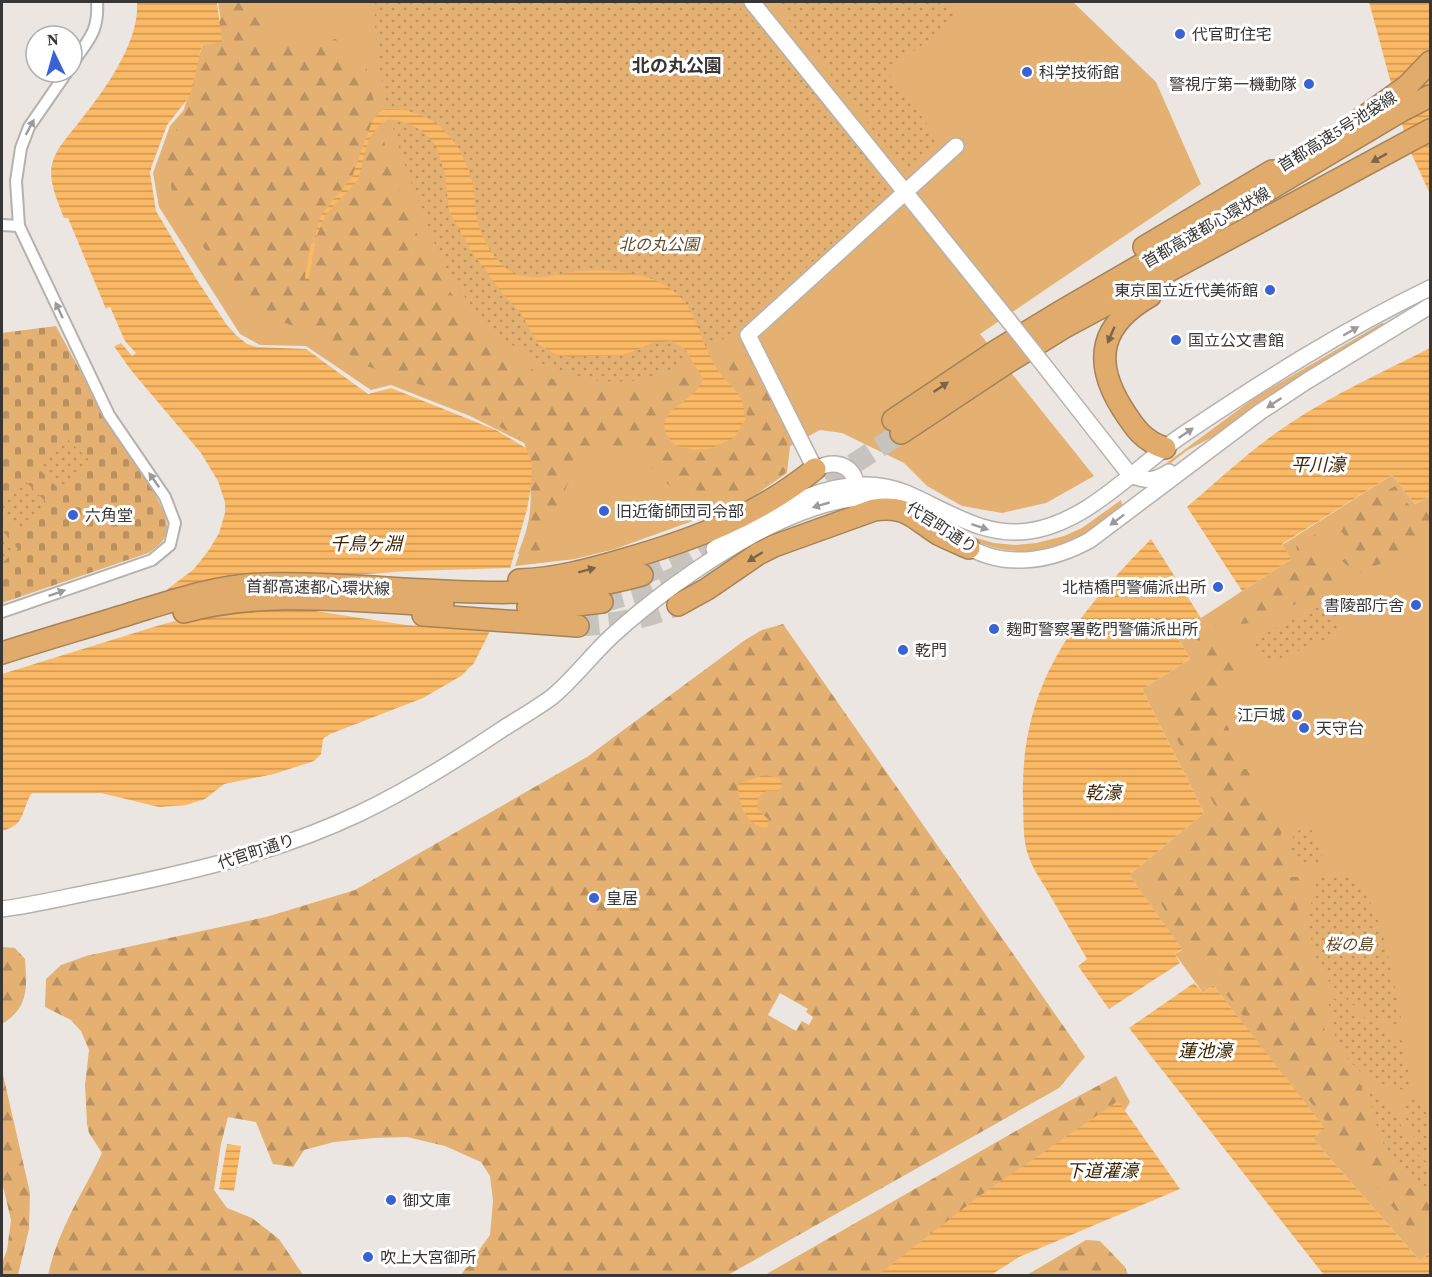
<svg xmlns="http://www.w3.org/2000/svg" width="1432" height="1277" font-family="'Source Serif 4','Noto Sans JP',serif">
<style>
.green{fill:#e4b173}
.forest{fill:url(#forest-firs);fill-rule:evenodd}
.cemetery{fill:url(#cemetery-stones)}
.garden{fill:url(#garden-dots)}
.water{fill:url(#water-rules)}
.pier{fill:#ebe6e1}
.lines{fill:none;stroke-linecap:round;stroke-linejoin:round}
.stream{stroke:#fbb965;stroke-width:4}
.highway-tunnel{stroke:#c7c3be;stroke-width:21;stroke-dasharray:21 10;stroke-linecap:butt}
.street-casing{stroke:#b5b1ad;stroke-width:14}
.secondary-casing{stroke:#b5b1ad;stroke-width:18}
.highway-casing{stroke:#a58258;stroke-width:24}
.street{stroke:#fff;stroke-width:10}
.secondary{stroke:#fff;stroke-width:15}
.highway{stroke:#e0ab6b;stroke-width:21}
.secondary-bridge-casing{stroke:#b5b1ad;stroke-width:18;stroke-linecap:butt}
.secondary-bridge{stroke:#fff;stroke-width:15}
.oneway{fill:#9c9a9a}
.oneway2{fill:#7b654a}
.poi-dot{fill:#3963d4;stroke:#fff;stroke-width:2}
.labels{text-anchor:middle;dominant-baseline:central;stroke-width:6;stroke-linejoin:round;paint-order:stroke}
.poi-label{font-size:16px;fill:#383634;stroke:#fff;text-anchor:start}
.street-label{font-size:16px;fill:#383634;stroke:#fff}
.park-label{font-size:16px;font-style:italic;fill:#644926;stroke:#fff}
.neighbourhood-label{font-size:18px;font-weight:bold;fill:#383634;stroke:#fff}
.water-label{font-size:18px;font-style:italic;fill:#3d2400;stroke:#fff}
</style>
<defs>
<pattern id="forest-firs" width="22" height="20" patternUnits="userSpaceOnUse" patternTransform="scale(1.5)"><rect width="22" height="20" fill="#e4b173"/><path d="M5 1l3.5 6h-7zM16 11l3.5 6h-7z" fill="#ba915f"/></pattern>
<pattern id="cemetery-stones" width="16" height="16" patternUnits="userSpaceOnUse" patternTransform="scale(1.5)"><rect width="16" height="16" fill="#e4b173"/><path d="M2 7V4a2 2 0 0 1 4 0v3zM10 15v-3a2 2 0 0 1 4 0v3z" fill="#ba915f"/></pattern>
<pattern id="garden-dots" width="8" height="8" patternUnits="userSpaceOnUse" patternTransform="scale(1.5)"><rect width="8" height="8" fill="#e4b173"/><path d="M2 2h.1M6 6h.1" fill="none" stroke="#ba915f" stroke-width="1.8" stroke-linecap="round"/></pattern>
<pattern id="water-rules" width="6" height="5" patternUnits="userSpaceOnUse" patternTransform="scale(1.5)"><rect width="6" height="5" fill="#fbb965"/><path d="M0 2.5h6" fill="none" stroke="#cc9754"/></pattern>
</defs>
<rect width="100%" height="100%" fill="#ebe6e1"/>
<!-- green -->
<g class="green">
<polygon points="218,2 1073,2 1156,82 1201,184 980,334 1094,476 1046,503 1002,513 962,506 927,486 904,463 842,433 820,430 790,446 787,473 745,502 615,549 575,559 515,566 529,526 534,484 530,446 470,416 391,385 371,390 306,346 260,345 240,334 159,207 153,173 170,126 189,104 224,43"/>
<polygon points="1382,323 1387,324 1385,328 1273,393 1216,435 1186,451 1156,475 1153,473 1257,396"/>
<polygon points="1392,475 1415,504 1430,496 1430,1252 1420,1261 1313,1139 1324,1128 1213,985 1203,993 1175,954 1182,950 1129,875 1204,813 1142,689 1190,659 1175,633 1201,618 1291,559 1282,545"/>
<path d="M1121,500L1122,505C1108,516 1093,530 1077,538C1034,561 987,552 948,527L973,537L994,543L1015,545L1036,543L1064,536L1082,528Z"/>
</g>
<!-- forest -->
<g class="forest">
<path d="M221,2H258L265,45H276L336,39L352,63L365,61C385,156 411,256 480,328C503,352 527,370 559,381C584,389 612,394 639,390C660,387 680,379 700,372C699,376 699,382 697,386C690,404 662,404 661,426C659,466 758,459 746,402C742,385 729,373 723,357L729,349L738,345L742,348L774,405L788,437L785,473C762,491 696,506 670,486C657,476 646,461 635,449L601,448L582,460L573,472L559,503L556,517L540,537L542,548L536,553L518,554C521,545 525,536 527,527C534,502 530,465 524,441L438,391L364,365L323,335L259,315L204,248L183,217L172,192L167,156L185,106L202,46L222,17Z"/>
<path d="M1395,486L1415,514L1430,506V534L1420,538L1407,552L1357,574L1342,561L1355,551L1342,532L1310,551L1325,574L1335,567L1349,578C1331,586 1257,626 1241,624C1236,624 1236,622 1234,619L1299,568L1300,560L1296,546Z"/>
<path d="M783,624L1085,1057L1059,1088L728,1275H461L490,1235L493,1201L490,1176L481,1162L445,1146L407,1137L373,1138L334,1142L304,1150L293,1167L273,1164L256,1122L228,1117L221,1144L214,1190L227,1208L252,1218L279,1239L303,1275L48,1276C57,1231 83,1193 102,1153L89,1133L87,1124L85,1085L89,1050L81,1031L71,1020L45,1007L46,979L61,965L86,956L266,917L355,890L587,757L745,640L762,630ZM780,993L808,1009L806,1012L813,1017L809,1025L802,1021L796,1031L768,1015Z"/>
<path d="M1216,625L1242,672L1243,680L1221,697L1217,707L1229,729L1230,744L1242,769H1248L1262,805L1279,819L1282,831C1275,852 1280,854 1289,874L1292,877H1300L1303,880L1304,887L1298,902L1297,927L1309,964L1319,983L1321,1011L1327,1042L1346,1071L1362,1086L1364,1114L1372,1137L1389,1166L1410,1188L1430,1200V1232L1427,1228L1412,1232L1176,930L1150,883L1221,816L1160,710L1201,677L1210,661L1195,637Z"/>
<path d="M2,947L15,948L25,959C27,988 29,1007 2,1024V1030Z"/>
<polygon points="2,1070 30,1193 29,1229 18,1275 2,1275 2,1263 7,1250 11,1220 2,1182"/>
<polygon points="1116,1076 1130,1102 1121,1117 904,1275 763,1276 1049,1112"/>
<polygon points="1086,1240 1100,1241 1125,1267 1128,1275 1027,1275"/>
</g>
<!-- cemetery -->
<path class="cemetery" d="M56,326C72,356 88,386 105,415C119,440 168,503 167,528C167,540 157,547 148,553L2,603V333Z"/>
<!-- garden -->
<g class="garden">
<path d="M375,2H734C792,57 841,126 890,189C853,225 815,260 777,294C763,306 750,319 736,330C723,340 708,348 693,356C679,364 665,374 649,378C570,395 499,349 457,286C437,256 426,220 413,187C391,128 373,65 375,2Z"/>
<polygon points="775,2 943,2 957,19 887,71 940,141 905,172"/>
<polygon points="66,438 90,461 61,491 37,467"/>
<polygon points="25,481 48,504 19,533 2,516 2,504"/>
<polygon points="2,530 18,549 2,563"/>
<path d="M1327,605L1333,607C1339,615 1344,627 1336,635L1271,662L1265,661L1256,653L1255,643L1262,634L1320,606Z"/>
<path d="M1304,827L1309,828L1314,833L1324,860L1320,864C1292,874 1279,839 1304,827Z"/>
<path d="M1334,873C1340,874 1347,875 1352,879C1382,901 1392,976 1400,1011L1401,1020L1398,1024C1375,1025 1341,998 1328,980L1330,978L1326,972L1324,973L1311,946L1314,945L1310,936H1307L1306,925L1309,924V916H1307L1308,905H1311L1312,899L1310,898C1314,885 1320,875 1334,873Z"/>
<path d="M1331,996L1402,1041L1411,1085L1409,1089C1382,1094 1350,1068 1338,1044C1332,1029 1330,1014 1328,998Z"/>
<path d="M1369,1090L1393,1105L1401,1126L1417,1153L1421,1158L1430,1164V1191C1390,1175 1374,1129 1369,1090Z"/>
<path d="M1415,1099C1432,1110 1431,1138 1430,1157C1418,1147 1403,1122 1404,1106L1409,1100Z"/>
</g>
<!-- water -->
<g class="water">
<path d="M137,2H217L222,42L202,45L190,96L167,125L152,165L150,173L156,211L197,280L226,324L237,336L247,344L257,347L306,349L368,394L391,388L496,430L526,448L532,464L531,487L527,509L510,569L489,633L474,663L461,676L423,698L330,734L323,739L321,754L314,761L274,774L224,784L205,799L186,805L159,807L101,793H32C20,811 27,824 2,831V644L164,592L194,569L209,550L219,533L225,513V502L218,481L201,453L130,369L114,346L124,341L110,307L106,309L68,218H64C58,202 48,181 52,164C56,148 70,134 80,121C104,91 140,42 137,2Z"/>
<polygon points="1369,2 1430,2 1430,194 1408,146"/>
<path d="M386,109C435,108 462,140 473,185C475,194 475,204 476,213C478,232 491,256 506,268C530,286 555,273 581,271C614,269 660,272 683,300C696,315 700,336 709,354C713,362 717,370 723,377C728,383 734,387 738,394C744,401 744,411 745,420L734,438L711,448L694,450L674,445L665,432L664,423L670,412L693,394L704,380L685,349L671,341L652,343L632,352L620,355L569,357L553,353L538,344L520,312L502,293L472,252L449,211L445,174L436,145L421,130L402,121L388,119L382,123L372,134L367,145L358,180L325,215L313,245L321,215L352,177L372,122L379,113Z"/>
<path d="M1430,348V496L1415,504L1392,475L1282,544L1291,559L1242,591L1187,507C1220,479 1252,448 1289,424C1334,394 1383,372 1430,348Z"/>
<path d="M1151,539L1201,618L1175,633L1190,659L1142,689L1204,813L1129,875L1182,949L1175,954L1180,963L1109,1009L1078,966L1087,959C1074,937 1061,914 1048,892C1042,881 1034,871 1030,860C1022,843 1024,820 1023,801C1020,684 1073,619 1151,539Z"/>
<path d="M765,775L780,778L783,785L778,791H767L758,797L757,809L769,820L767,828C746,826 738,803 738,784Z"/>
<polygon points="1194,983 1203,993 1213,985 1325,1128 1313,1139 1420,1261 1430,1252 1430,1275 1324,1275 1129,1028"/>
<polygon points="1118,1101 1180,1189 1019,1257 991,1275 878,1275 978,1197"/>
<polygon points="227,1144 241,1146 234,1191 219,1189"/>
</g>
<!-- pier -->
<g class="pier">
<polygon points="110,307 125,341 136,353 132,356 121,343 113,347 112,345 121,339 109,311 103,310"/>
<polygon points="513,568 493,630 406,625 296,608 271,606 186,618 157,626 2,674 2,645 197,582 252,574 341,576 408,571"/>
</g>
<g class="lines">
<!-- stream -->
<polyline class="stream" points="307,277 313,245"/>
<!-- highway-tunnel -->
<g class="highway-tunnel">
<polyline points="801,498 901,433"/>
<polyline points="642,575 688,555 732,529"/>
<polyline points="602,602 650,589 689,571"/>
<path d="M578,626C614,624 645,619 678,605"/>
</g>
<defs>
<g id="street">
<path d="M72,64C88,40 99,32 97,2"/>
<polyline points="2,225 19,226"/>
<polyline points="2,612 152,560 170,545 175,523 165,497 109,415 19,226 16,181 21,148 29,127 67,72"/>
</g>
<g id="secondary">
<polyline points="752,2 1009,321"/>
<path d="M1039,359L1130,475C1146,481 1154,482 1169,472"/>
<path d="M857,493C857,466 838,458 815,469L748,335L956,146"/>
<path d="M962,543C1002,570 1050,562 1090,540L1260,412L1307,381L1430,306"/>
<path d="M714,549C766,513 841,466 906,493C946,510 984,538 1029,531C1087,523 1135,468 1181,436C1261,382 1343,330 1430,288"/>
<path d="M2,909C34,905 66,897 97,891C186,873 276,853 358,814C409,790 458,759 504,728C520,718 537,708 552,697C574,679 592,654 613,635C672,581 829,465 911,506"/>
</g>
<g id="highway">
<polyline points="1358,121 1407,86 1430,62"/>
<polyline points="1144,247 1272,171"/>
<path d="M1150,296C1101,324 1092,360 1122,408C1134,427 1143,441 1165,448"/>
<polyline points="893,420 996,351 1060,312 1208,226 1401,111 1430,96"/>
<polyline points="901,433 1008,362 1063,328 1430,130"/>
<path d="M519,580C554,579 588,570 622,560C693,540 757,516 815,469"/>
<path d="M678,605L707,589L758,554L774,546L874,510C906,505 913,518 938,534C948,539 958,543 969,548"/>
<polyline points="528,607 568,606 602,602"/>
<path d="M184,612C266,589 359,602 443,605"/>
<polyline points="423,615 578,626"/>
<path d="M2,653C46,639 91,626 136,612C178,599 220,585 264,584C390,581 518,610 642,575"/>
</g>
</defs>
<!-- street casing -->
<use href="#street" class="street-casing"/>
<!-- secondary casing -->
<use href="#secondary" class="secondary-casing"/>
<!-- highway casing -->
<use href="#highway" class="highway-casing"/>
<!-- street -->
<use href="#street" class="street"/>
<!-- secondary -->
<use href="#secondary" class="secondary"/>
<!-- highway -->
<use href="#highway" class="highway"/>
<defs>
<polyline id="secondary-bridge" points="1009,321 1039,359"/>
</defs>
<!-- secondary-bridge casing -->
<use href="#secondary-bridge" class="secondary-bridge-casing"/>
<!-- secondary-bridge -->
<use href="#secondary-bridge" class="secondary-bridge"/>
</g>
<!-- one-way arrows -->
<defs><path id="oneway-solid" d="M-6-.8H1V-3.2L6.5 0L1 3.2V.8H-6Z" transform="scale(1.5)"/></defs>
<g class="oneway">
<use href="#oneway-solid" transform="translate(30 127) rotate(-62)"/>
<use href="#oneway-solid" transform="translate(59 310) rotate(-115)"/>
<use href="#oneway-solid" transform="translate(1351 331) rotate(-30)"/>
<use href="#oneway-solid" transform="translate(1274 403) rotate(146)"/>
<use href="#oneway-solid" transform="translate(1186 433) rotate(-34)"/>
<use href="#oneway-solid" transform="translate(154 480) rotate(-125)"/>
<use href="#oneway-solid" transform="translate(821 505) rotate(164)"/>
<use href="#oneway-solid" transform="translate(1117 520) rotate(143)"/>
<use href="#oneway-solid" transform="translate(980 527) rotate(18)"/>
<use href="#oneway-solid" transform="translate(57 593) rotate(-19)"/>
</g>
<g class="oneway2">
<use href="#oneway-solid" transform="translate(1379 158) rotate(151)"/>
<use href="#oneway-solid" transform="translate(1111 335) rotate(113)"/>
<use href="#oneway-solid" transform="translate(941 387) rotate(-34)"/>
<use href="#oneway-solid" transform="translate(755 557) rotate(148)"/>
<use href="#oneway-solid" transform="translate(587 570) rotate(-15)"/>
</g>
<!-- markers -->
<g class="poi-dot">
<circle cx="1180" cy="34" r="6"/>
<circle cx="1027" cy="72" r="6"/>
<circle cx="1309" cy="84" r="6"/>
<circle cx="1270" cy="290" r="6"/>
<circle cx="1176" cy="340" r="6"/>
<circle cx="604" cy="511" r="6"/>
<circle cx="73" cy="515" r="6"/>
<circle cx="1218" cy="587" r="6"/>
<circle cx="1416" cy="605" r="6"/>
<circle cx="994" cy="629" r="6"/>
<circle cx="903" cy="650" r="6"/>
<circle cx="1297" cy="715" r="6"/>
<circle cx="1304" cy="728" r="6"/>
<circle cx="594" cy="898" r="6"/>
<circle cx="391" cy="1200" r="6"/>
<circle cx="368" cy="1257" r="6"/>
</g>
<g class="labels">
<!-- poi labels -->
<g class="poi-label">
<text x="1192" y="34">代官町住宅</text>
<text x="1039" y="72">科学技術館</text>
<text x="1297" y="84" text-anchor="end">警視庁第一機動隊</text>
<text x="1258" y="290" text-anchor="end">東京国立近代美術館</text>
<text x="1188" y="340">国立公文書館</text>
<text x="616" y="511">旧近衛師団司令部</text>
<text x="85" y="515">六角堂</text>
<text x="1206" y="587" text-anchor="end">北桔橋門警備派出所</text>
<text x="1404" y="605" text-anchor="end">書陵部庁舎</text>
<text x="1006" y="629">麹町警察署乾門警備派出所</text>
<text x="915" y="650">乾門</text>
<text x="1285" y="715" text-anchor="end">江戸城</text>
<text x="1316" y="728">天守台</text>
<text x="606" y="898">皇居</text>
<text x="403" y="1200">御文庫</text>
<text x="380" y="1257">吹上大宮御所</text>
</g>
<!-- street labels -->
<g class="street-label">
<text transform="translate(1337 131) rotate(-32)">首都高速5号池袋線</text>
<text transform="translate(1206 227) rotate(-30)">首都高速都心環状線</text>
<text transform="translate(942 527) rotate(33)">代官町通り</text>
<text transform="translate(318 587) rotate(1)">首都高速都心環状線</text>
<text transform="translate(256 851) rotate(-18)">代官町通り</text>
</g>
<!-- park labels -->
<g class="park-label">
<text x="659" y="244">北の丸公園</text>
<text x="1349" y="944">桜の島</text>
</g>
<!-- neighbourhood labels -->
<g class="neighbourhood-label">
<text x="677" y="65">北の丸公園</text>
</g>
<!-- water labels -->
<g class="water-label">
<text x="1318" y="464">平川濠</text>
<text x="366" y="543">千鳥ヶ淵</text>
<text x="1103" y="792">乾濠</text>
<text x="1205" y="1050">蓮池濠</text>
<text x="1102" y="1170">下道灌濠</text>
</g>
</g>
<!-- border -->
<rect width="1432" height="1277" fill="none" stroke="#383634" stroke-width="6"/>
<!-- north arrow -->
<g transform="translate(54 54) rotate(355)"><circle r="28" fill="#ffffff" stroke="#afafae" stroke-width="1.5"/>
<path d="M0-4.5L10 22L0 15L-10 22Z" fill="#3963d4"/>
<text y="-9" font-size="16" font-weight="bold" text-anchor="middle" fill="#383634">N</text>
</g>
</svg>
